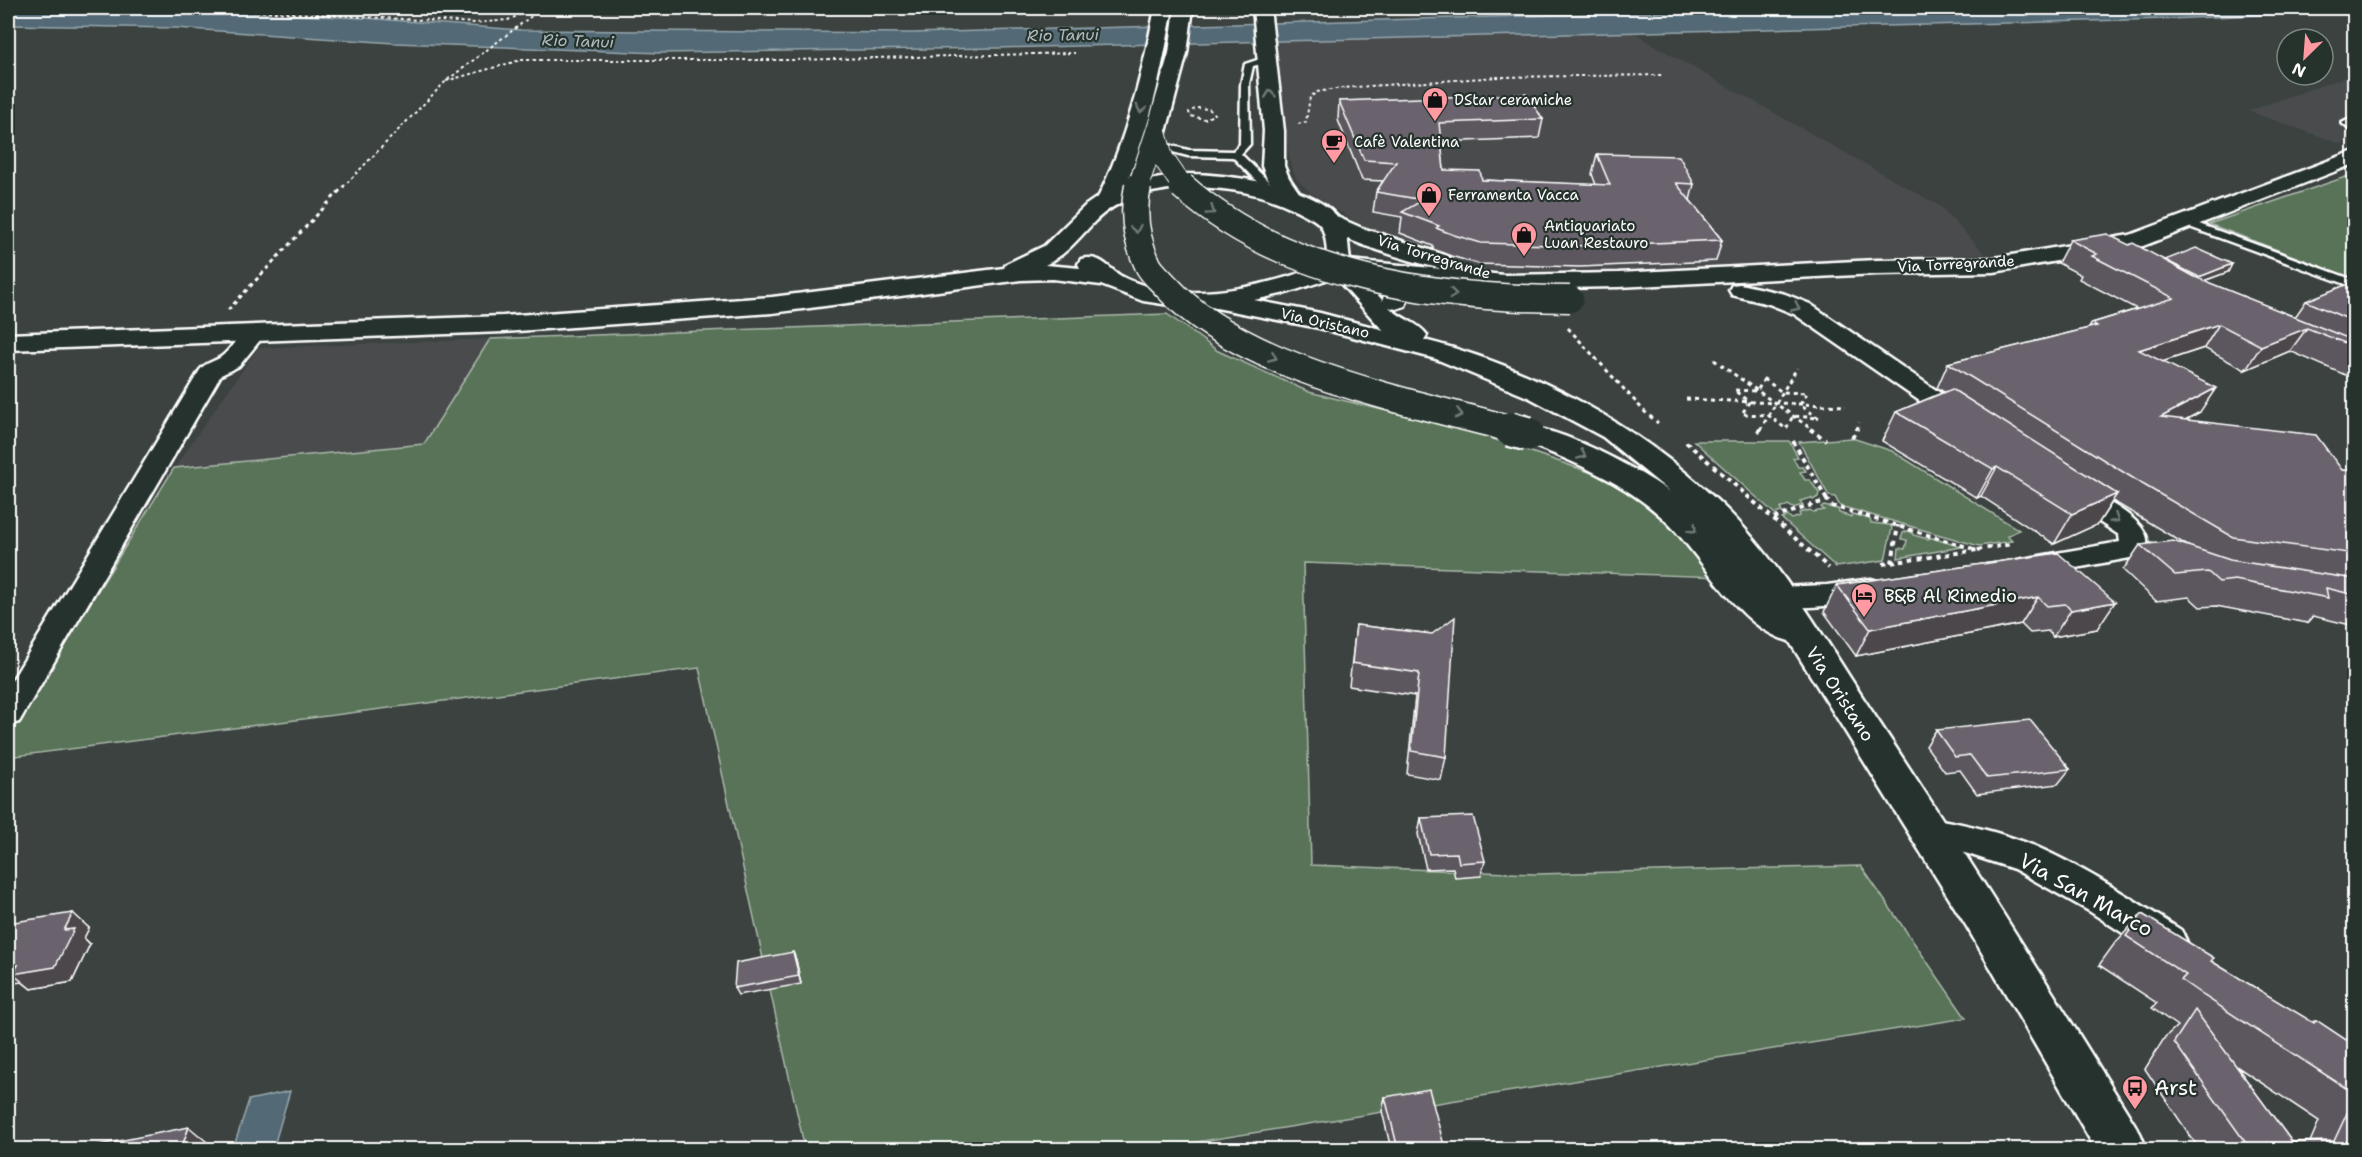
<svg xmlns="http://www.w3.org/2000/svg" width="2362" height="1157" font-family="'Shantell Sans',sans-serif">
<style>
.built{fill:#494c4e}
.green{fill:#597358;stroke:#acb9ac;stroke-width:1.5}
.water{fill:#526a76;stroke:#97a6ad;stroke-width:1.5}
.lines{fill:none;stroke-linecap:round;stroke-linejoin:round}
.service-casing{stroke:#fff;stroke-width:5}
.minor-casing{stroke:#fff;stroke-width:5}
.secondary-casing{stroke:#fff;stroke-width:5}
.primary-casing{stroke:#fff;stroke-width:5}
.path-far2{stroke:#fff;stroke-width:2;stroke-dasharray:3 3;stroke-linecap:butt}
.path-far1{stroke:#fff;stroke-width:3;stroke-dasharray:4 4;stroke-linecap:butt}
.path{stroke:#fff;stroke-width:4;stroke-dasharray:4.5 4.5;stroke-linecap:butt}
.service{fill:#26332d;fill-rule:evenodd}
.minor{fill:#26332d;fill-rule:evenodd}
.secondary{fill:#26332d;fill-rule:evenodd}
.primary{fill:#26332d;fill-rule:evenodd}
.secondary-bridge-far1-casing{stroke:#fff;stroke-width:22;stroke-linecap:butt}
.secondary-bridge-casing{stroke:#fff;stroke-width:29;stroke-linecap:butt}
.primary-bridge-far2-casing{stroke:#fff;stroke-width:22;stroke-linecap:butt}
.primary-bridge-far1-casing{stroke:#fff;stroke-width:29;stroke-linecap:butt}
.primary-bridge-casing{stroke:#fff;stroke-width:38;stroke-linecap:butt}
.secondary-bridge-far1{stroke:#26332d;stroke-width:20}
.secondary-bridge{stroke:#26332d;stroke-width:26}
.primary-bridge-far2{stroke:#26332d;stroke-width:20}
.primary-bridge-far1{stroke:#26332d;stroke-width:26}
.primary-bridge{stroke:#26332d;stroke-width:33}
.wall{fill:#5c565e;stroke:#fff;stroke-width:1.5;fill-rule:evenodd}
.shaded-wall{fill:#4b464c;stroke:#fff;stroke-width:1.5}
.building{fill:#6b646d;stroke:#fff;stroke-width:1.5}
.oneway{stroke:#727a76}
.labels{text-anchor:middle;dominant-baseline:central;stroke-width:4.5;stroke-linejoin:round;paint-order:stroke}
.far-poi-label{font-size:15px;fill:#fff;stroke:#26332d;text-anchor:start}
.far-street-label{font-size:15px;fill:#fff;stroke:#26332d}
.far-water-label{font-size:16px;font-style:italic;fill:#b1bcc1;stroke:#26332d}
.poi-label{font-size:18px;fill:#fff;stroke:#26332d;text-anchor:start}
.street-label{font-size:18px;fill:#fff;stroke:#26332d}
.near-street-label{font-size:21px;fill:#fff;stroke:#26332d}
.near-poi-label{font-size:21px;fill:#fff;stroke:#26332d;text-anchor:start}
</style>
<rect width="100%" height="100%" fill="#3b4240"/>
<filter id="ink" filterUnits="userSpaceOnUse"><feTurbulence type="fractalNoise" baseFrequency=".0167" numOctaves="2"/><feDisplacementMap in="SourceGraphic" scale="12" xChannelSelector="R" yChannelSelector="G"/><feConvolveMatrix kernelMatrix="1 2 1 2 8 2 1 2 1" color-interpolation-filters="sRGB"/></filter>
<g filter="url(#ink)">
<!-- built -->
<g class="built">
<polygon points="1634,31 1648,42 1940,206 1985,254 1632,273 1492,270 1428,255 1357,223 1310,192 1297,180 1291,167 1281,103 1277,40"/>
<polygon points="2351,75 2354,76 2354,139 2341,144 2248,111"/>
<polygon points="490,339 424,444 174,468 258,348"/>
</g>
<!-- green -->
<g class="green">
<polygon points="2354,174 2354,279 2209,224"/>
<polygon points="1167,314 1218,351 1309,392 1476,433 1615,481 1680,531 1722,577 1303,563 1311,865 1536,874 1861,866 1966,1018 1153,1149 805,1149 699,668 8,757 8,736 174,468 424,444 490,339"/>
<polygon points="1852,438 1892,451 2019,530 2007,536 2012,541 1979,546 1840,506 1835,497 1829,496 1799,442"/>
<polygon points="1694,441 1789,441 1798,457 1793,458 1798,467 1803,467 1806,471 1800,472 1805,480 1810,480 1819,493 1818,497 1813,500 1811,498 1800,501 1803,505 1793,508 1788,505 1780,509 1782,512 1775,514"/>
<polygon points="1824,506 1838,509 1839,513 1852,517 1853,514 1870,519 1871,523 1890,525 1892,528 1885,560 1836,567 1782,519 1788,516 1792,519 1800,516 1799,513 1810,510 1813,512 1824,510 1821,507"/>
<polygon points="1907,531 1912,532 1913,535 1928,539 1929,537 1961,547 1898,558 1899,548 1905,549 1907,540 1901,539 1903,533"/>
</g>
<!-- water -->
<g class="water">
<polygon points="8,8 155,9 365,18 521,30 912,33 1814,8 2354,8 2354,11 2168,19 998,48 660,53 394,43 175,28 8,25"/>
<polygon points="290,1091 273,1149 233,1149 249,1100"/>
</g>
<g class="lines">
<defs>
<g id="service">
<polygon points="1266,57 1269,58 1269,62 1253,66 1249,84 1250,144 1241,154 1275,188 1275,192 1267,192 1233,157 1188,156 1150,146 1148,144 1153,141 1188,150 1233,151 1240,144 1241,84 1245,64"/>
<polygon points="2354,117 2354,133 2342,123"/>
<polygon points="2188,220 2354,280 2354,287 2184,225 2183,223"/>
</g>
<g id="minor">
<polygon points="1740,284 1785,294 1810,304 1971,414 1974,419 1971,424 1962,426 1953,424 1794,314 1769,304 1732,295 1729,290 1732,285"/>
<path d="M254,327L262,329L265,334L239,366L221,375L19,722L8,725V687L200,370C206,362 214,362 221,357C234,348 238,331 254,327Z"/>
<path d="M2072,484L2081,486C2099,497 2151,521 2147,544L2183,552L2187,559L2183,566L2173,568L2130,558L2027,577L2017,574L2013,567L2017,560L2120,542L2119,535L2063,498L2059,492L2063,486Z"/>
<path d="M1871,579L1881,582L1885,589L1881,596C1854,604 1795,612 1768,604L1764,597L1768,590L1778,587L1827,585Z"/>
<path d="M1930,818C1966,824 2003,833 2037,847C2087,869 2135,901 2181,930L2187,942L2181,954L2168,959L2155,954L2089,911L2014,869L1962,852L1918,842L1913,832L1918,822Z"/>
</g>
<g id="secondary">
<path d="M1155,8H1173C1161,74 1148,139 1119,200L1116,205L1108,207L1100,205L1097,200C1127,139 1142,74 1155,8Z"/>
<polygon points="1253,8 1270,8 1284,131 1284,166 1289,178 1302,197 1299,202 1291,204 1283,202 1267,179 1262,166 1264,131"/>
<polygon points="2354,151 2354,164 2143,246 1994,272 1877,274 1618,287 1504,289 1349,274 1340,272 1337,267 1340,262 1349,260 1504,275 1618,273 1877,260 1994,258 2130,235"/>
<path d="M1330,214L1362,228L1448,256L1451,261L1448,266L1439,268C1416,263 1330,238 1318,221L1322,216Z"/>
</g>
<g id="primary">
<polygon points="1175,8 1193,8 1187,53 1166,132 1163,136 1156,138 1149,136 1146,132 1169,53"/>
<path d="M1184,174C1225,174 1319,184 1342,223C1351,237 1347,257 1352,267C1359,279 1374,290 1383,301C1384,276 1420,265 1440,270L1443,275L1440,280L1411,291L1405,306L1396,309L1389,307C1400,319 1418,322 1427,335L1424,340C1533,367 1639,426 1721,504C1781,561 1827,644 1873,713C1965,852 2053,992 2140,1133L2147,1150H2096L1967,927L1789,641C1733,626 1700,548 1656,512C1616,478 1566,458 1518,440L1513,434L1518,428C1550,420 1643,472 1670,492L1603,437L1530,398L1436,359L1319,328L1206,306H1176L1143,301L1101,285L1053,279L1021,280L772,313L503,332L8,350V334L503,316L772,297L1004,268L1006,264L1044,246L1086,205L1102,194L1132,183ZM1184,187C1225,187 1261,192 1298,211C1305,215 1316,219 1321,226C1327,237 1327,252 1327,263C1275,284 1202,302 1147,286C1139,284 1128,280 1121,276C1107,267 1100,254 1081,259L1078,264L1080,268L1045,265C1066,255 1079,238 1094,222C1119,197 1150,191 1184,187ZM1335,277L1379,326L1384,330L1320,313L1254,300L1290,292Z"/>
</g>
</defs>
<!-- service casing -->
<use href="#service" class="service-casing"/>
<!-- minor casing -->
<use href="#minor" class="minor-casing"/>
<!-- secondary casing -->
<use href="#secondary" class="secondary-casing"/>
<!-- primary casing -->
<use href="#primary" class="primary-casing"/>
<!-- path-far2 -->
<g class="path-far2">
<polyline points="202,8 476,23 508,20 535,8"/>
<polyline points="446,81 521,60 794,60 1075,53"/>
<polygon points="1197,108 1209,109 1215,114 1205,119 1190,116 1189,112"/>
<polyline points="1298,124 1306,122 1310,97 1317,92 1342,88 1498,77 1663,75"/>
<polyline points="343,187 446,81 542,8"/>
</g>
<!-- path-far1 -->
<g class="path-far1">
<polyline points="228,310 344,186"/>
<polyline points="1568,328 1645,412 1658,423"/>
<polyline points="1714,360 1813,430"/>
<polygon points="1764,379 1782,392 1807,393 1800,405 1819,418 1793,416 1786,429 1768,415 1742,414 1749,402 1734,390 1757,391"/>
<polyline points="1686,399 1846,406"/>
<polyline points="1760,430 1797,368"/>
<polyline points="1857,430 1859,422"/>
</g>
<!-- path -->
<g class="path">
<polyline points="1810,429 1826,440"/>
<polyline points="1758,433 1760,429"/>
<polyline points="1852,438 1857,429"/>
<polyline points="1793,441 1827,500"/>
<polyline points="1686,442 1829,568"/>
<polyline points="1774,518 1827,500 1832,506 1977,550 2012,544"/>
<polyline points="1892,563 1898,525"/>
<polyline points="1883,564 1977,550"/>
</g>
<!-- service -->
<use href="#service" class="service"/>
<!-- minor -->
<use href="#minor" class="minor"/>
<!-- secondary -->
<use href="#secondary" class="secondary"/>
<!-- primary -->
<use href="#primary" class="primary"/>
<defs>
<polyline id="secondary-bridge-far1" points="1156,132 1163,158 1183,187"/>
<path id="secondary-bridge" d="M1182,186C1286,279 1435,299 1570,299"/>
<polyline id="primary-bridge-far2" points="1138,187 1156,132"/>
<path id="primary-bridge-far1" d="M1138,186C1132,213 1136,240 1148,265C1152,273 1161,280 1166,286C1242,370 1409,401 1515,430"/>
<polyline id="primary-bridge" points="1510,429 1528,434"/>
</defs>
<!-- secondary-bridge-far1 casing -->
<use href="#secondary-bridge-far1" class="secondary-bridge-far1-casing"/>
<!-- secondary-bridge casing -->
<use href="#secondary-bridge" class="secondary-bridge-casing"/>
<!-- primary-bridge-far2 casing -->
<use href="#primary-bridge-far2" class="primary-bridge-far2-casing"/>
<!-- primary-bridge-far1 casing -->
<use href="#primary-bridge-far1" class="primary-bridge-far1-casing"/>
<!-- primary-bridge casing -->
<use href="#primary-bridge" class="primary-bridge-casing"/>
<!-- secondary-bridge-far1 -->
<use href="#secondary-bridge-far1" class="secondary-bridge-far1"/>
<!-- secondary-bridge -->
<use href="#secondary-bridge" class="secondary-bridge"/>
<!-- primary-bridge-far2 -->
<use href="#primary-bridge-far2" class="primary-bridge-far2"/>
<!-- primary-bridge-far1 -->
<use href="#primary-bridge-far1" class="primary-bridge-far1"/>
<!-- primary-bridge -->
<use href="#primary-bridge" class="primary-bridge"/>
</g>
<!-- wall -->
<g class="wall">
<polygon points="1339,101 1543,119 1539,138 1441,142 1444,170 1482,180 1596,185 1592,174 1597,154 1694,184 1690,200 1722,240 1716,261 1580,267 1478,264 1451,256 1433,249 1433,246 1400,233 1402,217 1373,212 1376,192 1383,181 1362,180 1338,120"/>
<polygon points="2070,240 2129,245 2164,260 2232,264 2228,272 2204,281 2295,317 2306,301 2355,281 2355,376 2352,378 2290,351 2245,370 2204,348 2162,362 2200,412 2186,420 2342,470 2355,471 2355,626 2313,616 2307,623 2216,606 2200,607 2189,597 2156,601 2123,570 2140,545 2188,546 2113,501 2098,524 2054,544 1981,496 1977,498 1882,441 1896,412 1944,392 1937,388 1948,363 2089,328 2092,323 2137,309 2079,279 2081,275 2058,263"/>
<polygon points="2058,553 2097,629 2053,637 2048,631 2030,633 2021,624 1856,656 1824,612 1837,585"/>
<polygon points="1356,625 1432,634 1446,757 1441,780 1407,774 1415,696 1349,686"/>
<polygon points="1936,730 2070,769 2058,784 1977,794 1960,770 1945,772 1926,746"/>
<polygon points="1421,818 1485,861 1481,876 1455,878 1453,868 1426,869 1418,834"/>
<path d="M2142,914L2211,961L2313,1023L2316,1020L2355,1046V1149H2199L2145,1069L2165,1037L2177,1026L2152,1008L2157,1003L2099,965L2115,943ZM2236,1066L2319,1121L2310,1142H2292Z"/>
<polygon points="8,923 89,928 84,938 90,944 72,982 31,989 22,982 8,984"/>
<polygon points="793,952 796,960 801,984 738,995 734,988"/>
<polygon points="1385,1097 1445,1149 1391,1149 1382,1111"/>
</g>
<!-- shaded-wall -->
<g class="shaded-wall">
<polygon points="2232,264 2228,272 2195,284 2199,277"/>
<polygon points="2219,324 2204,348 2125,374 2139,350"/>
<polygon points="2307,328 2290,351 2245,370 2261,346"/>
<polygon points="2216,388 2200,412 2145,441 2161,417"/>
<polygon points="1997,467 1981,496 1977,498 1993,469"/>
<polygon points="2117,494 2098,524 2054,544 2072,514"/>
<polygon points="2038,597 2021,624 1856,656 1870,629"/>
<polygon points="2115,602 2097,629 2053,637 2071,610"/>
<polygon points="73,913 89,928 84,938 90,944 72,982 31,989 13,974 64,930"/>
<polygon points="793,952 796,960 801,984"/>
<polygon points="189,1127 213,1147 212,1149 181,1149"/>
</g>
<!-- building -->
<g class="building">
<polygon points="1526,94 1543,119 1439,123 1444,170 1480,171 1482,180 1610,185 1597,154 1679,156 1694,184 1676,183 1722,240 1585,246 1481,243 1454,235 1436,228 1439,226 1402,212 1423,200 1376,192 1396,162 1364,160 1339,101"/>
<polygon points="2107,234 2129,245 2133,243 2195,277 2355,341 2355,347 2307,328 2261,346 2219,324 2139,350 2216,388 2161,417 2316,435 2342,470 2355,471 2355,554 2233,537 2144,485 1948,363 2097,326 2092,323 2174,298 2092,256 2097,254 2070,240"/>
<polygon points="2196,248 2232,264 2199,277 2165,260"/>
<polygon points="2355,281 2355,322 2306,301"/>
<polygon points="1952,389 2117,494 2072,514 1997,467 1993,469 1896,412"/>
<polygon points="2173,541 2230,560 2355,579 2355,595 2326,588 2328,598 2235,580 2219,582 2208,572 2175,575 2140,545"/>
<polygon points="2058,553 2115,602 2071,610 2065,604 2047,606 2038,597 1870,629 1837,585"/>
<polygon points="1455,617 1446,757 1411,751 1419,673 1352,663 1356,625 1432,634"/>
<polygon points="2030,720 2070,769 1987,778 1970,755 1955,757 1936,730"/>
<polygon points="1473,816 1485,861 1459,863 1457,853 1429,854 1421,818"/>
<polygon points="73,913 64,930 74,929 55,967 13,974 18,965 8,967 8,923"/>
<polygon points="2142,914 2214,958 2211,961 2314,1023 2316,1020 2355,1046 2355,1094 2204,996 2181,980 2186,975 2126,936"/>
<polygon points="793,952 799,976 734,988 736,963"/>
<polygon points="2195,1010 2292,1142 2334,1141 2355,1096 2355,1149 2250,1149 2174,1042"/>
<polygon points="1429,1089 1445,1149 1398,1149 1385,1097"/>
<polygon points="189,1127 181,1149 79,1149"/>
</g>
<!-- one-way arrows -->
<defs><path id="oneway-chevron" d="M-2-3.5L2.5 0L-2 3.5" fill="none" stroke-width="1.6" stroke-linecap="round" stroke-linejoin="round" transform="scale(1.5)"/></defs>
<g class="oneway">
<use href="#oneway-chevron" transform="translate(1270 94) rotate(-96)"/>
<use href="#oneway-chevron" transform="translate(1141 109) rotate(104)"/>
<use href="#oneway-chevron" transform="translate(1211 211) rotate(34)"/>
<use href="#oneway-chevron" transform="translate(1136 229) rotate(79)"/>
<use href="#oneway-chevron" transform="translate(1453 294) rotate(7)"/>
<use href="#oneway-chevron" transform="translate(1796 307) rotate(25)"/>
<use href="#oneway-chevron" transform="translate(1273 357) rotate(23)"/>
<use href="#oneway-chevron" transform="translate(1459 414) rotate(14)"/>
<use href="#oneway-chevron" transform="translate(1582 455) rotate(24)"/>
<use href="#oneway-chevron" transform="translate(2115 519) rotate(33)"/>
<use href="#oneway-chevron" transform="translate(1693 529) rotate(46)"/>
</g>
</g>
<!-- icons -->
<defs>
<symbol id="shop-pin" viewBox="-11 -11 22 30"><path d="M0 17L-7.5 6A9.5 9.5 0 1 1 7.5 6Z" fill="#ff9aa2" stroke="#26332d"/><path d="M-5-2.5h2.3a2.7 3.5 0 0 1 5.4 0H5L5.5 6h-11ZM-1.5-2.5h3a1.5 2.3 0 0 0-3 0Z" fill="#111"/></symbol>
<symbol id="cafe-pin" viewBox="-11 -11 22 30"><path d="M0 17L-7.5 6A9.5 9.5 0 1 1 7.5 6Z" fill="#ff9aa2" stroke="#26332d"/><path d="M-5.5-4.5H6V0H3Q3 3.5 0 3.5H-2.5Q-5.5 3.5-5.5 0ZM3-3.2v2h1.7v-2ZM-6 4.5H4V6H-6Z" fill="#111"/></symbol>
<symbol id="hotel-pin" viewBox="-11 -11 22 30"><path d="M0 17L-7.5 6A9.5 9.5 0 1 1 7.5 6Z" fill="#ff9aa2" stroke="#26332d"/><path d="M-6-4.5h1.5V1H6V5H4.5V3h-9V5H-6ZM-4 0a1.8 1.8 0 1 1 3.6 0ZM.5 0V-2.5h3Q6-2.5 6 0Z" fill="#111"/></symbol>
<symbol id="bus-pin" viewBox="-11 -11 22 30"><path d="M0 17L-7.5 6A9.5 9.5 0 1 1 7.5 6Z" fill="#ff9aa2" stroke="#26332d"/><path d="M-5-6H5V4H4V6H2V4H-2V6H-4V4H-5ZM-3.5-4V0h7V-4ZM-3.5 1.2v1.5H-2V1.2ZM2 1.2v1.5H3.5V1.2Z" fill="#111"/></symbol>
</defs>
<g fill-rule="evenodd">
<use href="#shop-pin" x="1420" y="85" width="30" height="40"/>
<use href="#cafe-pin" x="1319" y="127" width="30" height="40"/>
<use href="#shop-pin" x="1414" y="180" width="30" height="40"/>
<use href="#shop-pin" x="1509" y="220" width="30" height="40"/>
<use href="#hotel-pin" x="1849" y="581" width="30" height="40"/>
<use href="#bus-pin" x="2120" y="1073" width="30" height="40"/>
</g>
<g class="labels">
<!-- far-poi labels -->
<g class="far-poi-label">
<text x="1454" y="100">DStar ceramiche</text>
<text x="1354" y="142">Cafè Valentina</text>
<text x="1448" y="195">Ferramenta Vacca</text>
<text x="1544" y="226">Antiquariato<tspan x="1544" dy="17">Luan Restauro</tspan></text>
</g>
<!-- far-street labels -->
<g class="far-street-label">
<text transform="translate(1434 257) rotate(17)">Via Torregrande</text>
<text transform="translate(1956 264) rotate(-3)">Via Torregrande</text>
<text transform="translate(1325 323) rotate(13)">Via Oristano</text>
</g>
<!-- far-water labels -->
<g class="far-water-label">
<text transform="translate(1063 35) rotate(-1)">Rio Tanui</text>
<text transform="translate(578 41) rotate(2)">Rio Tanui</text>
</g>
<!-- poi labels -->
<g class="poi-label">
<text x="1884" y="596">B&amp;B Al Rimedio</text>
</g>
<!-- street labels -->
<g class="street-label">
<text transform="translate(1840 694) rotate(57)">Via Oristano</text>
</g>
<!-- near-street labels -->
<g class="near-street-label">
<text transform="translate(2086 895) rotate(29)">Via San Marco</text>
</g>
<!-- near-poi labels -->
<g class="near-poi-label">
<text x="2154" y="1088">Arst</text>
</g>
</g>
<!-- margin -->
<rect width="2362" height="1157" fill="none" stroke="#26332d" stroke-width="30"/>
<rect x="15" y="15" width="2332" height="1127" fill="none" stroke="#fff" stroke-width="2" filter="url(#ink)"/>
<!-- north arrow -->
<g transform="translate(2305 57) rotate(205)"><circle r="28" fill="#26332d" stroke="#7d8581" stroke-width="1.5"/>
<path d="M0-4.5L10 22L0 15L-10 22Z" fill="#ff9aa2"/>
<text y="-9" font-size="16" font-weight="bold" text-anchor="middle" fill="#ffffff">N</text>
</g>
</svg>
